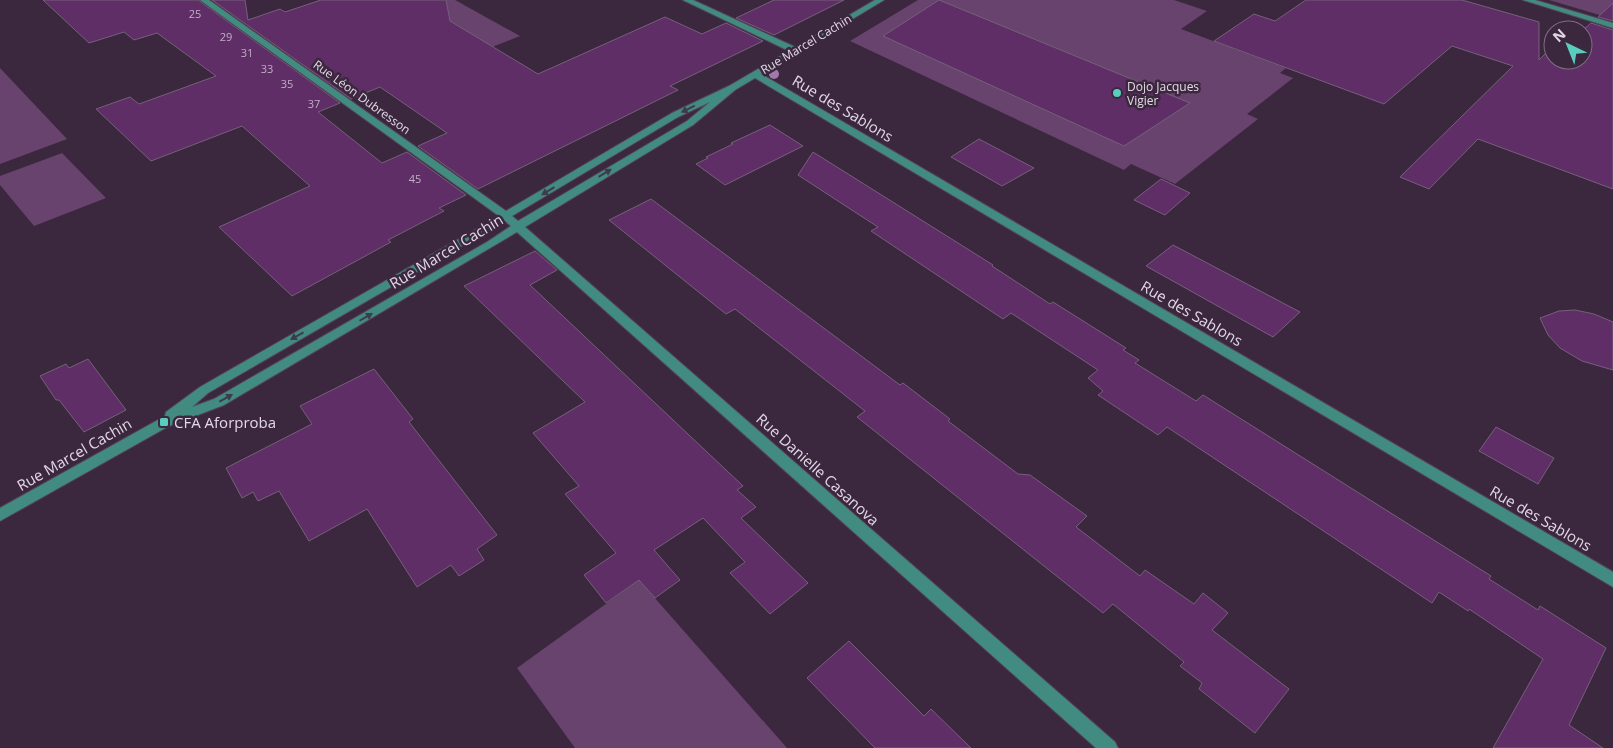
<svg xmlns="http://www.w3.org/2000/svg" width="1613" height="748" font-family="'Open Sans',sans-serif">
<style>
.green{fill:#67436d}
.building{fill:#5f2e67;stroke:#756079}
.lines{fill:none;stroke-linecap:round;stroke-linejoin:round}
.minor-casing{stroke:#564459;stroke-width:2}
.minor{fill:#418b81;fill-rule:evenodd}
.tree{fill:#a179a8}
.oneway{fill:#3c3c4b}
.poi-dot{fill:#59cebe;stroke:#3b283e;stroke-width:2}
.labels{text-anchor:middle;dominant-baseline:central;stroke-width:5;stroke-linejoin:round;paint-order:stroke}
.far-number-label{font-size:11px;fill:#c2adc6}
.far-street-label{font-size:12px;fill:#e3d7e5;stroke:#3b283e}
.far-poi-label{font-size:12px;fill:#e3d7e5;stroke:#3b283e;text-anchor:start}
.street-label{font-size:15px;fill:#e3d7e5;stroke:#3b283e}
.poi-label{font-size:15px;fill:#e3d7e5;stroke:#3b283e;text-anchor:start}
</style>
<rect width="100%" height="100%" fill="#3b283e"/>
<!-- green -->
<g class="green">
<polygon points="411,0 455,0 520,36 492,47"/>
<polygon points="918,0 1174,0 1207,11 1181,29 1286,68 1280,73 1293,78 1247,114 1258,119 1175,184 1131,164 1124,170 850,41"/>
<polygon points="1549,0 1613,0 1613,19"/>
<polygon points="0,68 67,139 0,164"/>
<polygon points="62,153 106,198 34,226 0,185 0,176"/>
<polygon points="639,580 787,748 575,748 517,668"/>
</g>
<!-- building -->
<g class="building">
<polygon points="43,0 198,0 340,103 318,112 382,163 407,152 466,195 439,208 444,211 388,240 391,242 292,296 219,227 310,186 242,126 151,161 96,109 130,97 139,104 216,76 157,33 134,40 124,32 89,43"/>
<polygon points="212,0 245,0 248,20 280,9 285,12 321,0 446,0 450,21 538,74 665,17 702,34 726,23 763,41 670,86 678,90 478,189 418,146 447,133 380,87 351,99"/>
<polygon points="774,0 844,0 774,35 736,18"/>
<polygon points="939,0 1141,83 1190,103 1124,146 883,36"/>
<polygon points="1306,0 1462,0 1539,22 1539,60 1553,46 1553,60 1583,60 1583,30 1591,23 1613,30 1613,189 1478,139 1429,189 1400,177 1513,66 1452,46 1384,104 1214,41 1254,14 1275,21"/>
<polygon points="1613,3 1613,21 1598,17"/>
<polygon points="770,125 803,146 725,185 696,164 708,158 706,157 733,144 731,143"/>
<polygon points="979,139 1034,168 1002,186 951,157"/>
<polygon points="813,152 993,265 992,266 1050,304 1053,302 1126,348 1123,350 1139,360 1135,363 1196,401 1203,395 1491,576 1489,579 1538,610 1540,606 1606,648 1569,725 1603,748 1493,748 1543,659 1469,609 1468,611 1439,592 1432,603 1167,427 1158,435 1098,395 1103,391 1088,378 1098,370 1011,313 1003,319 871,231 878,227 798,175"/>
<polygon points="1161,179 1190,193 1165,215 1134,200"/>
<polygon points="651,199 900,385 903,383 950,419 948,421 1018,474 1030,475 1087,516 1076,527 1140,576 1145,570 1194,604 1203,593 1228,613 1212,630 1289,689 1255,733 1199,689 1202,683 1180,666 1184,662 1113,604 1103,613 857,417 865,411 735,309 726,314 609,220"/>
<polygon points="1173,245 1228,274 1300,312 1273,337 1146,266"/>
<polygon points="535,251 557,270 530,285 743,486 737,490 756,507 741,518 808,583 770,614 730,573 745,562 703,518 654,550 680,580 655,598 639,580 606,603 584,575 616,553 565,494 579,486 533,433 585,402 464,286"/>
<polygon points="1575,310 1594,314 1613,322 1613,370 1582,361 1560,348 1548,335 1540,318 1559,311"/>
<polygon points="88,359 126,410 84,432 59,400 56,400 40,376 66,364 69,368"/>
<polygon points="374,369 413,419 409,422 497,535 477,549 484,560 459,576 451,565 417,587 367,509 309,541 279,491 258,501 253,492 242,498 226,468 312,424 300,406"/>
<polygon points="1496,427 1554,458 1538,484 1479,451"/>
<polygon points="849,641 924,716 931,709 971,748 875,748 807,678"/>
</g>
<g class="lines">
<defs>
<g id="minor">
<path d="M200,0H209L506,211L672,113L729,86L789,51L683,0H693L795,47L875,0H884L761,74L1613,572V587L755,78L735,90L693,125L525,227L1115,742L1118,748H1096L517,232L224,405L169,426L0,521V508L165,416L166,412L200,387L499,216ZM710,102L687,121L518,221L512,216L678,117ZM505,221L511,226L487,242L214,399L192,407L208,393Z"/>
<polygon points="1523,0 1535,0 1613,23 1613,28"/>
</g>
</defs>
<!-- minor casing -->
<use href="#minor" class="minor-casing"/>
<!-- minor -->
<use href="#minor" class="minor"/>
</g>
<!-- trees -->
<circle class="tree" cx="774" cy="74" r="5"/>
<!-- one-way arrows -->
<defs><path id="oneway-solid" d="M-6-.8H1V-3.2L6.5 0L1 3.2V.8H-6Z" transform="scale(1.25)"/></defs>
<g class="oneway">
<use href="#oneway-solid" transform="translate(688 109) rotate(154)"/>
<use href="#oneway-solid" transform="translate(605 173) rotate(-31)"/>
<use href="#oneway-solid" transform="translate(548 191) rotate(149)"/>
<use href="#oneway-solid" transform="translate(366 317) rotate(-30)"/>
<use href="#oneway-solid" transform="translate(297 336) rotate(151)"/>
<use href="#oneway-solid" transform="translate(226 398) rotate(-29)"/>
</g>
<!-- markers -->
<g class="poi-dot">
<circle cx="1117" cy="93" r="5"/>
<rect x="159" y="417" width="10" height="10" rx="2.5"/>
</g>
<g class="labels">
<!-- far-number labels -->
<g class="far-number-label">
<text x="195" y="13">25</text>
<text x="226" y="36">29</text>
<text x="247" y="52">31</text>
<text x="267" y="68">33</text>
<text x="287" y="83">35</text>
<text x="314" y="103">37</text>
<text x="415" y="178">45</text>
</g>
<!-- far-street labels -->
<g class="far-street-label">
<text transform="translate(806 44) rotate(-31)">Rue Marcel Cachin</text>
<text transform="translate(362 97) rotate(36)">Rue Léon Dubresson</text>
</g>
<!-- far-poi labels -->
<g class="far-poi-label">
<text x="1127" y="86">Dojo Jacques<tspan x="1127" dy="14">Vigier</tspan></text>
</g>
<!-- street labels -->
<g class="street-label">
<text transform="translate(843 108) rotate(31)">Rue des Sablons</text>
<text transform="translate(446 251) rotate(-31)">Rue Marcel Cachin</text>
<text transform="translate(1192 313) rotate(30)">Rue des Sablons</text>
<text transform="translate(74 454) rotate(-30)">Rue Marcel Cachin</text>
<text transform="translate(818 469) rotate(42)">Rue Danielle Casanova</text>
<text transform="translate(1541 518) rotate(30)">Rue des Sablons</text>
</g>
<!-- poi labels -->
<g class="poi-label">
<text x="174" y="422">CFA Aforproba</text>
</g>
</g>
<!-- north arrow -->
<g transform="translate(1568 45) rotate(317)"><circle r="24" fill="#3b283e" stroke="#7e6e81"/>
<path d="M0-4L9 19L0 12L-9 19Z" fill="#59cebe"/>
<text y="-8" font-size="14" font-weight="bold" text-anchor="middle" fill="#e3d7e5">N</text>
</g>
</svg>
